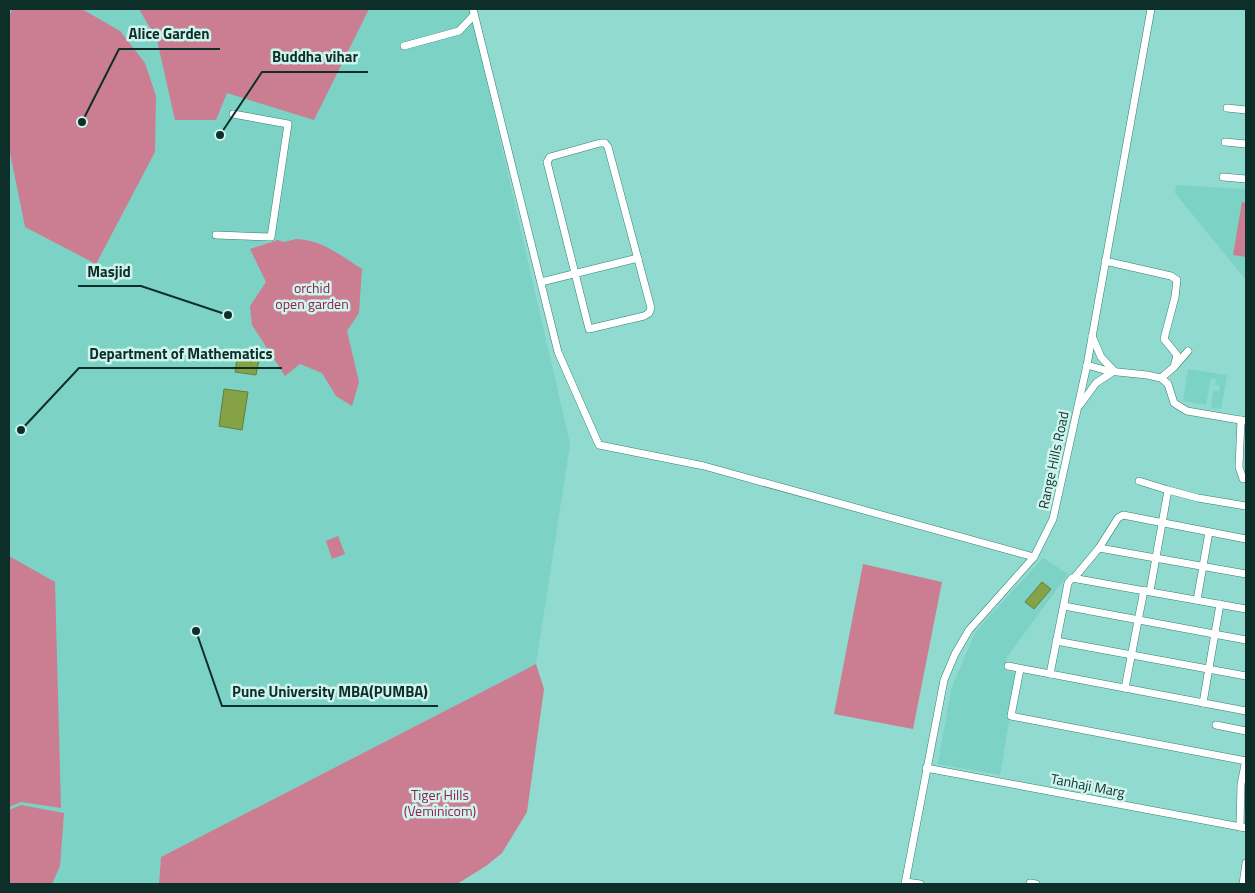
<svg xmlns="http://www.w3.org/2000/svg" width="1255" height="893" font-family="'Titillium Web',sans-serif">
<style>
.built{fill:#7cd2c5}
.green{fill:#cb7e91}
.water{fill:#86a246;stroke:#627f3e}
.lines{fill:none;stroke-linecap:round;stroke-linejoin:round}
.minor-casing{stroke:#337f75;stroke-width:8}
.minor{stroke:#fff;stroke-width:7}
.labels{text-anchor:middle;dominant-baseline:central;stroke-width:5;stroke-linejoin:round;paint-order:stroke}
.park-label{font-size:14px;fill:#93204b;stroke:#cff3ed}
.street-label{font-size:14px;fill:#0e2e2a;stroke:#cff3ed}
.leader{fill:none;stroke:#0e2e2a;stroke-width:2}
.callout-dot{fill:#0e2e2a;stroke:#cff3ed;stroke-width:2}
.callout-label{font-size:15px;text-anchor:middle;font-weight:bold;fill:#0e2e2a;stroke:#cff3ed;stroke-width:5;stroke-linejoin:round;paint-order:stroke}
</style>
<rect width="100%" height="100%" fill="#90dacf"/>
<!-- built -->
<g class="built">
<polygon points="9,9 470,9 570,444 536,664 161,857 159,884 9,884"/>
<polygon points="1176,185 1246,189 1246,280 1175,193"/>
<polygon points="1188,369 1227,375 1221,409 1211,408 1213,391 1219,391 1220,386 1215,385 1216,379 1211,378 1206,405 1183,401"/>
<polygon points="1043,558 1068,574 1007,657 1004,670 1017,673 1000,775 938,764 951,689 972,640 976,631"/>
</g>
<!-- green -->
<g class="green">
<polygon points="12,9 82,9 120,31 145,63 156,96 155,152 96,264 25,227 9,148 9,19"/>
<polygon points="139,9 369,9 314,120 227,93 216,120 175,120 157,40"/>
<polygon points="1242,202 1246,203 1246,257 1233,255"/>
<path d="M296,239C322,240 340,255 362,269L359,313L347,331L359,382L352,406L336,396L322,373L300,364L285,376L252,325L250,306L266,282L250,249L278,240L284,242Z"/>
<polygon points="338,536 345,554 332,559 326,541"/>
<polygon points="9,556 55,582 61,808 21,802 9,807"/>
<polygon points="863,564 942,582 913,729 834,714"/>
<polygon points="536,664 544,689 527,812 502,853 486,866 457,884 159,884 161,857"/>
<polygon points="21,805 64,813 60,866 52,884 9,884 9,810"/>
</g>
<!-- water -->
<g class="water">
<polygon points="238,351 260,354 256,375 235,372"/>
<polygon points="224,389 248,392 242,430 219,426"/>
<polygon points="1042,582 1051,589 1034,609 1025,602"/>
</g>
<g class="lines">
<defs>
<g id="minor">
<polyline points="473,9 558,352 599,445 704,466 1034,557"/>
<polyline points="404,46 459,31 474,15"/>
<polyline points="1227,108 1246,110"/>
<polyline points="1225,142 1246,144"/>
<polygon points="600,143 605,143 608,147 651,308 649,313 644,316 589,329 547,162 550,157"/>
<polyline points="1223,177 1246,179"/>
<polyline points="216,235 271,237 288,124 233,114"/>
<polyline points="1105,261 1171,276 1177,280 1175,297 1164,339 1177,355 1174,367 1161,378"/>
<polyline points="541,282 638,258"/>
<polyline points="1087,365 1108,371 1147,375 1161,378 1168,384 1174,403 1187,411 1246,421"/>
<polyline points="1174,367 1188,351"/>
<polyline points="1080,405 1096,383 1114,371 1101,357 1092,336"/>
<polyline points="1241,420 1239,467 1243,479"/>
<polyline points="1139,481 1168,490"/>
<polyline points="1099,548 1246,574"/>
<polyline points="1074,578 1099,548 1118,518 1123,515 1246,539"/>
<polyline points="1150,591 1168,490 1198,498 1246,506"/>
<polyline points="1197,600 1209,532"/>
<polyline points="1064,606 1246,640"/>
<polyline points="1056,641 1246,676"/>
<polyline points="1008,666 1246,711"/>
<polyline points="1020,669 1011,716 1246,761"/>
<polyline points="1050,674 1068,583 1072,578 1246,609"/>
<polyline points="1125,688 1144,590"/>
<polyline points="1203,703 1220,604"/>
<polyline points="1216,725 1246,731"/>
<polyline points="926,768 1246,828"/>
<polyline points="1240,827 1241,784 1246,760"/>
<polyline points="906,882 920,884"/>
<polyline points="1030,883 1036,884"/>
<polyline points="905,884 944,680 955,654 969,630 1034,557 1053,519 1087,365 1151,9"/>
<polyline points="1243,884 1246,863"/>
</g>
</defs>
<!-- minor casing -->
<use href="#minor" class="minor-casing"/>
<!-- minor -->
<use href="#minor" class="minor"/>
</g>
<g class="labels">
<!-- park labels -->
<g class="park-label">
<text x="312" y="287">orchid<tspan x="312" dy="16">open garden</tspan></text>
<text x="440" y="794">Tiger Hills<tspan x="440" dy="16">(Veminicom)</tspan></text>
</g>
<!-- street labels -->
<g class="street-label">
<text transform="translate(1053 460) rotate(-78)">Range Hills Road</text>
<text transform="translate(1088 785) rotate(11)">Tanhaji Marg</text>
</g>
</g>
<!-- callouts -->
<path class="leader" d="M82 122L119 49H220M220 135L262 72H368M228 315L141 286H78M21 430L79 368H282M196 631L222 706H438"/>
<g class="callout-dot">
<circle cx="82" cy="122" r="5"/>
<circle cx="220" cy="135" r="5"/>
<circle cx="228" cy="315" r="5"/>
<circle cx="21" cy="430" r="5"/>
<circle cx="196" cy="631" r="5"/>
</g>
<g class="callout-label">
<text x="169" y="39">Alice Garden</text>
<text x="315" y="62">Buddha vihar</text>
<text x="109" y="277">Masjid</text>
<text x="181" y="359">Department of Mathematics</text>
<text x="330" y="697">Pune University MBA(PUMBA)</text>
</g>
<!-- border -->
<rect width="1255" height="893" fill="none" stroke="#0e2e2a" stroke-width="20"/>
</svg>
